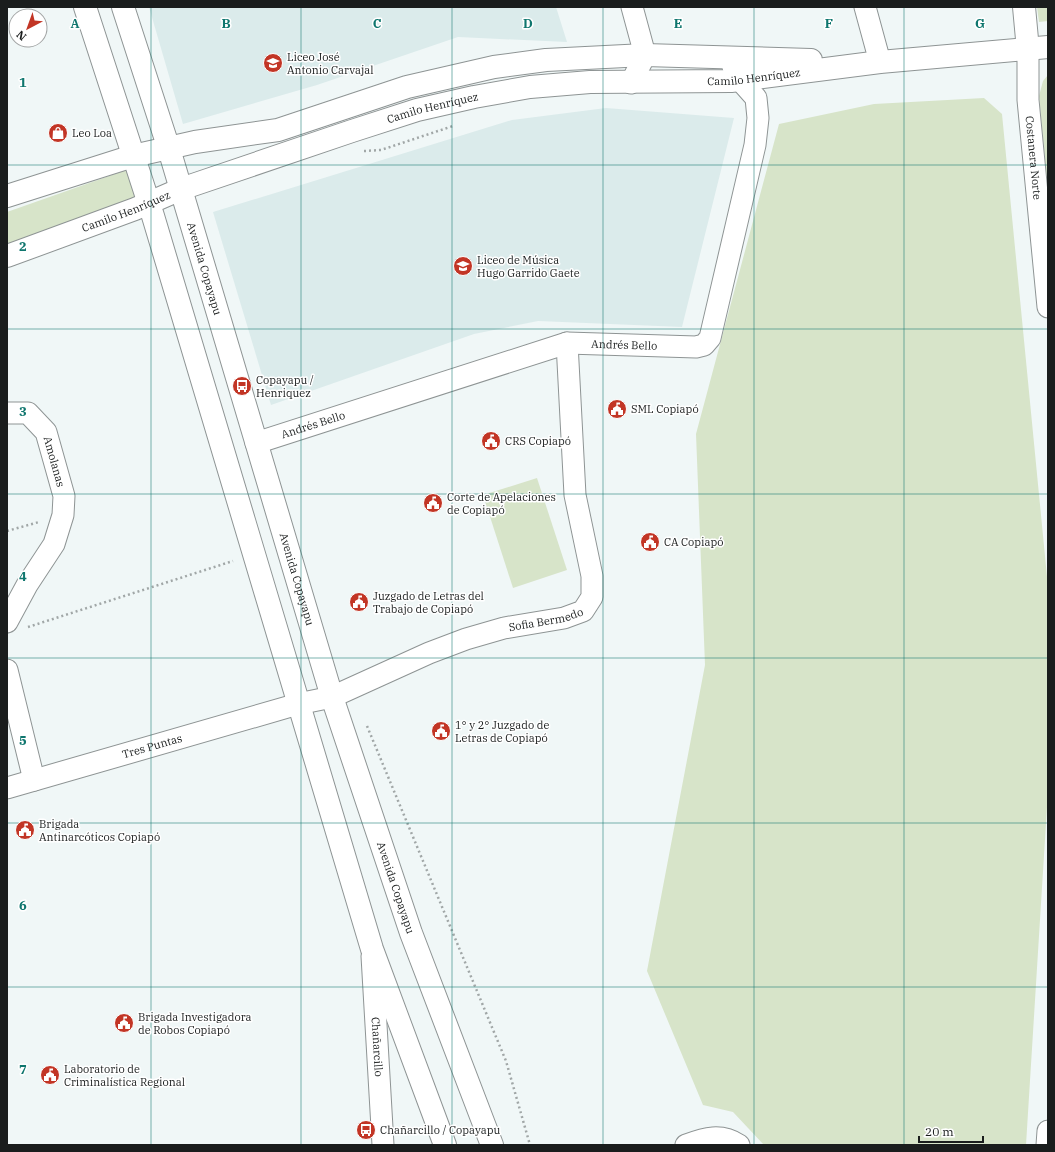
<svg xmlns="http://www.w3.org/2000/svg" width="1055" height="1152" font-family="'IBM Plex Serif',serif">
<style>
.built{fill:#dbebeb}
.green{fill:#d7e4c9}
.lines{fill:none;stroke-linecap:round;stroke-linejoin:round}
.street-casing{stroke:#8e9494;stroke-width:23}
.secondary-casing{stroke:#8e9494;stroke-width:24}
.primary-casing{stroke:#8e9494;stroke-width:24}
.highway-casing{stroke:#8e9494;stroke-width:24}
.path{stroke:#a1a7a7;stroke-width:2.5;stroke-dasharray:2 3;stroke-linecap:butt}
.street{stroke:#fff;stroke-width:21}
.secondary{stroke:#fff;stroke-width:22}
.primary{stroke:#fff;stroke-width:22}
.highway{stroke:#fff;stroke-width:22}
.grid{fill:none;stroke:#0f766e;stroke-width:1;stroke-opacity:0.55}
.labels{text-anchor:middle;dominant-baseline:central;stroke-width:3;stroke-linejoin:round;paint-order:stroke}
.poi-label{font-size:11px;fill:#1a1d1d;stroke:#fff;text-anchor:start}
.street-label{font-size:11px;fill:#1a1d1d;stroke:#fff}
.grid-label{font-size:13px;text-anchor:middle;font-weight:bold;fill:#0f766e;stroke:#fff;stroke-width:3;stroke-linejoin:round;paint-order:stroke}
</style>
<rect width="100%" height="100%" fill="#f0f7f7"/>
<!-- built -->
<g class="built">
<polygon points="149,7 556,7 567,42 458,37 317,85 183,124"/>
<polygon points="606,108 734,118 682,327 538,321 474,334 271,405 213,212 512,120"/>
</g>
<!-- green -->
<g class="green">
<polygon points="1037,7 1048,7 1048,21 1039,22"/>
<polygon points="1048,75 1048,195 1039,96 1043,81"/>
<polygon points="984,98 1002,114 1048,587 1048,791 1026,1145 764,1145 733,1112 703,1105 647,971 705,665 696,434 779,124 874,104"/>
<polygon points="129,169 139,201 7,251 7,212"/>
<polygon points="537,478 567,570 513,588 483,495"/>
</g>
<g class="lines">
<defs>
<g id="street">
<polyline points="865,7 880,62"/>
<path id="s1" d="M1028,50V100L1048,307"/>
<polyline points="631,83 645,55 632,7"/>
<path id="s2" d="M7,413H28L46,432L64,496L63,515L54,544L27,585L7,622"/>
<path id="s3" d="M256,443L567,343L696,347L704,345L710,338L755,145L758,118L756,98L740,80L733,67"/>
<polyline points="7,670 34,780"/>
<path id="s4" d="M7,788L298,704L332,697L429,653L466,639L504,628L564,618L583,611L592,597V576L575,495L567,343"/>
<path id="s5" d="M372,956L383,1145"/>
<path d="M686,1145C705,1138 721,1133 739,1145"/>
<polyline points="1047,1145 1048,1131"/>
</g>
<polyline id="secondary" points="1024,7 1028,50"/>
<g id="primary">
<polyline points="7,196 133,156 195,142 278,130 407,87 494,67 546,60 645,55 811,60"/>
<path id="s6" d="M7,256L135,209L181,189L352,131L417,110L474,97L530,87L590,82L731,81L880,62L1048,47"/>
</g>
<g id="highway">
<polyline points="85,7 153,216 372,949 445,1145"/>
<path id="s7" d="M123,7L169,149L332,697L411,933L492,1145"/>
</g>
</defs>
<!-- street casing -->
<use href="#street" class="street-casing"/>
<!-- secondary casing -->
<use href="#secondary" class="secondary-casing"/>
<!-- primary casing -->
<use href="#primary" class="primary-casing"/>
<!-- highway casing -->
<use href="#highway" class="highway-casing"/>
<!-- path -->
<g class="path">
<polyline points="364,151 381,150 453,126"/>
<polyline points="7,531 39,522"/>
<polyline points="28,627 233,561"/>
<polyline points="367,726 506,1061 530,1145"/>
</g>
<!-- street -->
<use href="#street" class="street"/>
<!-- secondary -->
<use href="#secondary" class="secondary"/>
<!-- primary -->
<use href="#primary" class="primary"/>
<!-- highway -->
<use href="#highway" class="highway"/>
</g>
<!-- grid -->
<path class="grid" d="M151,7V1145M301,7V1145M452,7V1145M603,7V1145M754,7V1145M904,7V1145M7,165H1048M7,329H1048M7,494H1048M7,658H1048M7,823H1048M7,987H1048"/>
<!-- icons -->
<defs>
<symbol id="school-disc" viewBox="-11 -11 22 22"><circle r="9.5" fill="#c23525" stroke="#fff"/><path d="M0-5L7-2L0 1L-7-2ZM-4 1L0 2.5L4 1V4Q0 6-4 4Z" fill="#fff"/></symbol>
<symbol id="shop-disc" viewBox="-11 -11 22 22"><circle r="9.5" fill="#c23525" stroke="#fff"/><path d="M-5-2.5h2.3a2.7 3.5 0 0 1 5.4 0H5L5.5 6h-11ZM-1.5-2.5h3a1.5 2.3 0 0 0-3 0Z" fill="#fff"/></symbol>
<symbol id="bus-disc" viewBox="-11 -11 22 22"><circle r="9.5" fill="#c23525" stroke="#fff"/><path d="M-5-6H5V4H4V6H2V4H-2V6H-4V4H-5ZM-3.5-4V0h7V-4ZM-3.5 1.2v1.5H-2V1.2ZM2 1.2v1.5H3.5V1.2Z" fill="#fff"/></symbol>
<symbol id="civic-disc" viewBox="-11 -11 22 22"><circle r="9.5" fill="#c23525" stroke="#fff"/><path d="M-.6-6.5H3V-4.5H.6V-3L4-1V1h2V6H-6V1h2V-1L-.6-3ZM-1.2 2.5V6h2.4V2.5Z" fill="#fff"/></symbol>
</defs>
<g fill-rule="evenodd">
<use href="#school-disc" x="262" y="52" width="22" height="22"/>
<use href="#shop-disc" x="47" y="122" width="22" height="22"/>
<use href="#school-disc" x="452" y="255" width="22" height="22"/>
<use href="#bus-disc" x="231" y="375" width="22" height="22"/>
<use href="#civic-disc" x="606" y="398" width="22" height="22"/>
<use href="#civic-disc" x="480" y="430" width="22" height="22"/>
<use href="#civic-disc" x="422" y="492" width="22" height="22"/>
<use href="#civic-disc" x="639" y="531" width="22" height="22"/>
<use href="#civic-disc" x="348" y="591" width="22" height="22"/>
<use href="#civic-disc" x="430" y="720" width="22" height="22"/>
<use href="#civic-disc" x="14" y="819" width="22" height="22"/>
<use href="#civic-disc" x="113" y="1012" width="22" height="22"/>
<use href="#civic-disc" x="39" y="1064" width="22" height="22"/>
<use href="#bus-disc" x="355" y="1119" width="22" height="22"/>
</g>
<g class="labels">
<!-- poi labels -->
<g class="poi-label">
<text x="287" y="57">Liceo José<tspan x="287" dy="13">Antonio Carvajal</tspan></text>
<text x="72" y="133">Leo Loa</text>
<text x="477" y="260">Liceo de Música<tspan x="477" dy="13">Hugo Garrido Gaete</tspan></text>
<text x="256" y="380">Copayapu /<tspan x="256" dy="13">Henriquez</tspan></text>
<text x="631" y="409">SML Copiapó</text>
<text x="505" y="441">CRS Copiapó</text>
<text x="447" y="497">Corte de Apelaciones<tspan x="447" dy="13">de Copiapó</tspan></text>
<text x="664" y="542">CA Copiapó</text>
<text x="373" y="596">Juzgado de Letras del<tspan x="373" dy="13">Trabajo de Copiapó</tspan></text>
<text x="455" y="725">1° y 2° Juzgado de<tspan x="455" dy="13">Letras de Copiapó</tspan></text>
<text x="39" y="824">Brigada<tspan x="39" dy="13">Antinarcóticos Copiapó</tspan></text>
<text x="138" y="1017">Brigada Investigadora<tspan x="138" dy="13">de Robos Copiapó</tspan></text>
<text x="64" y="1069">Laboratorio de<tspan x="64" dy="13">Criminalística Regional</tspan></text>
<text x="380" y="1130">Chañarcillo / Copayapu</text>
</g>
<!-- street labels -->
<g class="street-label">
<text stroke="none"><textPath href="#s6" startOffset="775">Camilo Henríquez</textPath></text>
<text stroke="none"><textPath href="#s6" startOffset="451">Camilo Henríquez</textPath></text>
<text stroke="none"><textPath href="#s1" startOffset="108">Costanera Norte</textPath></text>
<text stroke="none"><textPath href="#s6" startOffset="127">Camilo Henríquez</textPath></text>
<text stroke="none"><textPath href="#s7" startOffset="274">Avenida Copayapu</textPath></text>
<text stroke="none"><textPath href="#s3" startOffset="384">Andrés Bello</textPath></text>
<text stroke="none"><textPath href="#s3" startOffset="60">Andrés Bello</textPath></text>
<text stroke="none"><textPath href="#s2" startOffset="78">Amolanas</textPath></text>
<text stroke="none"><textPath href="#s7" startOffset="598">Avenida Copayapu</textPath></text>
<text stroke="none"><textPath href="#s4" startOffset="566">Sofia Bermedo</textPath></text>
<text stroke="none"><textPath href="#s4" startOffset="151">Tres Puntas</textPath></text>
<text stroke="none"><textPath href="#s7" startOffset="922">Avenida Copayapu</textPath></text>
<text stroke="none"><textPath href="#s5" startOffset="91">Chañarcillo</textPath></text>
</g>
</g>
<g class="grid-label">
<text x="75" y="28">A</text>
<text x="226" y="28">B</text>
<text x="377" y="28">C</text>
<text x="528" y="28">D</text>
<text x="678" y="28">E</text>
<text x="829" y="28">F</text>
<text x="980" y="28">G</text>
<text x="23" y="87">1</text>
<text x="23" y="251">2</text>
<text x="23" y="416">3</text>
<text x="23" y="581">4</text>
<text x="23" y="745">5</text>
<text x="23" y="910">6</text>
<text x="23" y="1074">7</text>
</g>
<!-- border -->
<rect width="1055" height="1152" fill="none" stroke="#1a1d1d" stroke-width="16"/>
<!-- north arrow -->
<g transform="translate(28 28) rotate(221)"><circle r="19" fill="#ffffff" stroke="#a3a5a5"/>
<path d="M0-3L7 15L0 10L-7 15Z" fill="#c23525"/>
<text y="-6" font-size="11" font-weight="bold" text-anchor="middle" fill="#1a1d1d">N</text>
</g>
<!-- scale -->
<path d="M919 1136v6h64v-6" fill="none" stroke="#1a1d1d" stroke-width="2"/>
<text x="925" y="1136" font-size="12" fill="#1a1d1d" stroke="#ffffff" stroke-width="3" paint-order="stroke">20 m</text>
</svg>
